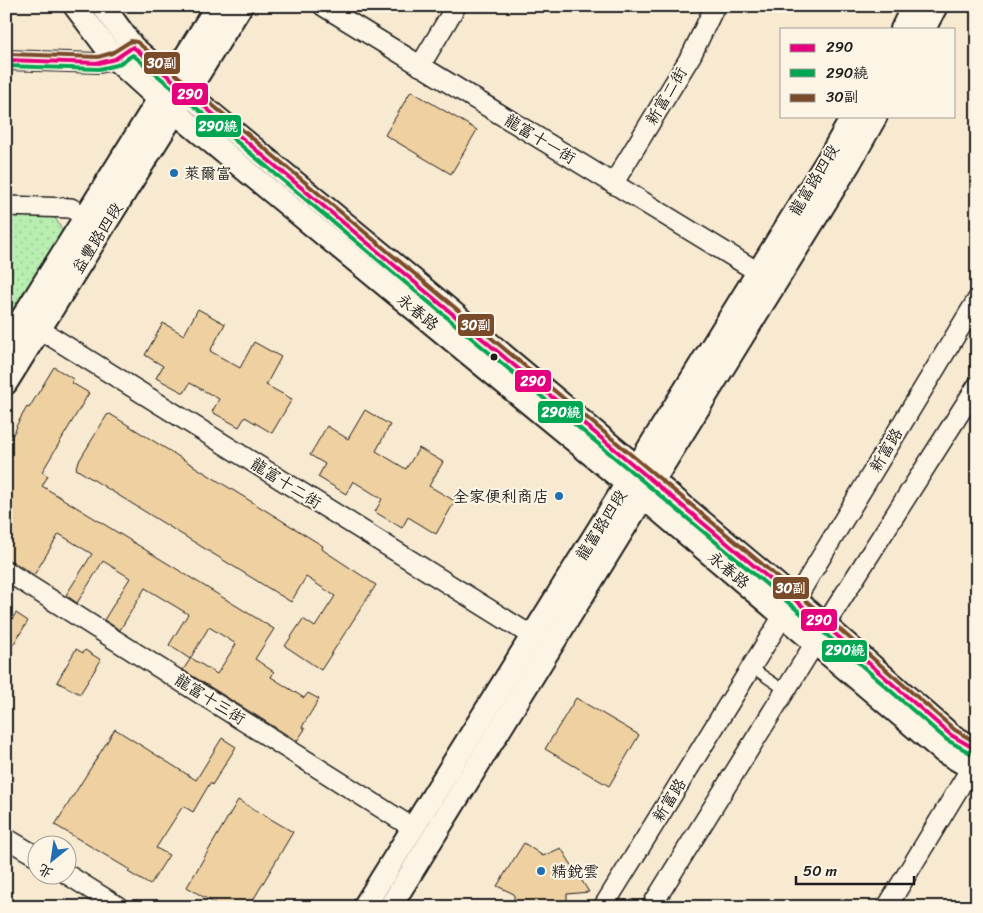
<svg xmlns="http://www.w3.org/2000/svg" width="983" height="913" font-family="Sriracha,'LXGW WenKai TC',sans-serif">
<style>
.green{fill:url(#green-dots);stroke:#6a8566}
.building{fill:#eed0a1;stroke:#1c1c1c}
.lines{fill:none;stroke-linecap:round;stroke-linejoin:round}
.service-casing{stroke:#1c1c1c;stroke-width:12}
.minor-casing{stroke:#1c1c1c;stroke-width:22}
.tertiary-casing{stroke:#1c1c1c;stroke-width:26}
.service{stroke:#fcf5e5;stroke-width:9}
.minor{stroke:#fcf5e5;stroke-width:19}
.tertiary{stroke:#fcf5e5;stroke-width:22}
.bus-1-casing{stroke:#fcf5e5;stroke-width:8}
.bus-2-casing{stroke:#fcf5e5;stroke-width:8}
.bus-3-casing{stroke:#fcf5e5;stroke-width:8}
.bus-1{stroke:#e5007d;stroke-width:4}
.bus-2{stroke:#00a651;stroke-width:4}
.bus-3{stroke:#7a4b2a;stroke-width:4}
.poi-dot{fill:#1f6fb2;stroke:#fcf5e5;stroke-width:2}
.bus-dot{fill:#1c1c1c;stroke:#fcf5e5;stroke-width:2}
.labels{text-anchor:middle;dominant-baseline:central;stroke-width:4;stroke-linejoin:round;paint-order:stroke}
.street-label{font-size:16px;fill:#1c1c1c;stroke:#fcf5e5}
.poi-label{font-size:16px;fill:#1c1c1c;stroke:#fcf5e5;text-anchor:start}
.line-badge{stroke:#fcf5e5;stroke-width:2}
.badge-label{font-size:14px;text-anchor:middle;font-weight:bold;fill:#fff}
</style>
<defs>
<pattern id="green-dots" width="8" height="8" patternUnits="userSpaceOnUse" patternTransform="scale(1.25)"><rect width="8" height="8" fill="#b8eeb0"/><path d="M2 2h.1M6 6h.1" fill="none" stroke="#9ecc97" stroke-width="1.8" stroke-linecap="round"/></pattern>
</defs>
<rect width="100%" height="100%" fill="#f8ead1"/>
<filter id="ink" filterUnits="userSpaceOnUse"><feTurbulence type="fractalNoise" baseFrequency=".02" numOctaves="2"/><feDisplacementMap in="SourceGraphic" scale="10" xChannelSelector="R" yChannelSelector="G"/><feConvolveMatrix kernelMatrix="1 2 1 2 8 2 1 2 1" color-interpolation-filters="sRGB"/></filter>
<g filter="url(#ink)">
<!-- green -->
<polygon class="green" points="6,215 48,215 56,219 62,230 60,237 6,322"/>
<!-- building -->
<g class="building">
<polygon points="411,91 477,130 451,174 385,135"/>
<polygon points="198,309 225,324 210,351 240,368 254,342 281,357 266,385 292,399 272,433 245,417 239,427 212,412 219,399 190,383 184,393 156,378 163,366 145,355 163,323 184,335"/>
<polygon points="54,367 73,379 72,383 89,393 42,472 48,476 42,486 274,629 255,659 274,672 271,677 304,698 308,693 319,699 302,727 305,729 297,741 183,670 191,658 217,674 236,644 209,627 190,659 169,645 188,614 145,588 120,630 104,620 130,578 103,561 77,603 66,595 92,554 59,534 34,575 12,561 6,560 6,446 17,427 16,426 27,407 29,408"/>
<polygon points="365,410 390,425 376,451 406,469 419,448 443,462 429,486 455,501 436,534 408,517 402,528 375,512 382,499 353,481 346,494 318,477 325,464 310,455 327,426 348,439"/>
<polygon points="110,414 323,546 322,548 323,550 376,585 321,670 285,646 303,619 315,627 335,596 306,577 291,602 76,469 77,467 76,466 93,438 107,415"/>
<polygon points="16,613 28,621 6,656 6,628"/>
<polygon points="76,649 83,653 85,650 101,660 80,694 57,682"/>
<polygon points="576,698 639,735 609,786 545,749"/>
<polygon points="115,729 196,780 222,738 236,747 212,785 210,783 193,812 183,806 156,848 169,855 150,885 128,872 130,870 55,825"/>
<polygon points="238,800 293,832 249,907 220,907 187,887"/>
<polygon points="524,843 543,856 561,848 589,892 567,894 567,907 514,907 514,894 497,886"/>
</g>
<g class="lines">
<defs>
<polyline id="service" points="751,667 786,691"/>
<g id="minor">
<polyline points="323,6 758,272"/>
<polyline points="6,60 99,63 115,59 125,53"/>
<polyline points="420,66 456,6"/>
<polyline points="613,184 692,54 715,6"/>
<polyline points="6,206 71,208 85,217"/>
<polyline points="39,329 532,636"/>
<polyline points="6,571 413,828"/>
<polyline points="795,600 977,300"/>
<polyline points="825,625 977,386"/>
<polyline points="6,838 38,857"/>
<polyline points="68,875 119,907"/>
<polyline points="603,907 783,616"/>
<polyline points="651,907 815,643"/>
<polyline points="887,907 971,768"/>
</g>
<g id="tertiary">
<polyline points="75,6 115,59 159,99 643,497 944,752 977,771"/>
<polyline points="103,6 133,47 171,80 446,307 825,625 951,735 977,750"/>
<polyline points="902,29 913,6"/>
<polyline points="924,29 936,6"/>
<polyline points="6,344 217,6"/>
<polyline points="6,383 241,6"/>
<polyline points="364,907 832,153 853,116"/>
<polyline points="390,907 849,164 876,116"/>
</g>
</defs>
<!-- service casing -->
<use href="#service" class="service-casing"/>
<!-- minor casing -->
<use href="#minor" class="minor-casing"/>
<!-- tertiary casing -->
<use href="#tertiary" class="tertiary-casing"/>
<!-- service -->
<use href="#service" class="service"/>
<!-- minor -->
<use href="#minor" class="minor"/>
<!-- tertiary -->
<use href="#tertiary" class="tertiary"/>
<defs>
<polyline id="bus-1" points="6,60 99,63 115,59 133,47 825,625 951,735 977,750"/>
<polyline id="bus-2" points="6,66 99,69 117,65 133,55 821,630 947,740 974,755"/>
<polyline id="bus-3" points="6,54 98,57 112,53 131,41 137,42 829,620 955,730 977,743"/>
</defs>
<!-- bus-1 casing -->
<use href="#bus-1" class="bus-1-casing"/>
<!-- bus-2 casing -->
<use href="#bus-2" class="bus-2-casing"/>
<!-- bus-3 casing -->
<use href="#bus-3" class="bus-3-casing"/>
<!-- bus-1 -->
<use href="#bus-1" class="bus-1"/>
<!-- bus-2 -->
<use href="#bus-2" class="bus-2"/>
<!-- bus-3 -->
<use href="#bus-3" class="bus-3"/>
</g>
</g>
<!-- markers -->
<g class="poi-dot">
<circle cx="174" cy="173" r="5"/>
<circle cx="559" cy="496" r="5"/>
<circle cx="541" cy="871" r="5"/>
</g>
<circle class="bus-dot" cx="494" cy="357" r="4.5"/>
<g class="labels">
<!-- street labels -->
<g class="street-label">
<text transform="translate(666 96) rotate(-59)">新富二街</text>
<text transform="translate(540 139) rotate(31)">龍富十一街</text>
<text transform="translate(814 180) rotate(-59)">龍富路四段</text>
<text transform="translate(97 238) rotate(-58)">益豐路四段</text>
<text transform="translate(418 312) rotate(39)">永春路</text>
<text transform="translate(886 450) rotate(-59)">新富路</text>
<text transform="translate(286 483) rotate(32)">龍富十二街</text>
<text transform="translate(601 525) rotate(-58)">龍富路四段</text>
<text transform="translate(729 570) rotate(40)">永春路</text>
<text transform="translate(210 699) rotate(32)">龍富十三街</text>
<text transform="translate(669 800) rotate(-58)">新富路</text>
</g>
<!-- poi labels -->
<g class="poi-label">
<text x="184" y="173">萊爾富</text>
<text x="549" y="496" text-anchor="end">全家便利商店</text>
<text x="551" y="871">精銳雲</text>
</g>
</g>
<g class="line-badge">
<rect x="143" y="51" width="38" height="24" rx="5" fill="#7a4b2a"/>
<rect x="171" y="82" width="38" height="24" rx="5" fill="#e5007d"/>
<rect x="195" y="114" width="47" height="24" rx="5" fill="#00a651"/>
<rect x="457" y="313" width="38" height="24" rx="5" fill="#7a4b2a"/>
<rect x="514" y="369" width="38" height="24" rx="5" fill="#e5007d"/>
<rect x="537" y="400" width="47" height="24" rx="5" fill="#00a651"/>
<rect x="772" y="576" width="38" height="24" rx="5" fill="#7a4b2a"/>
<rect x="800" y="608" width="38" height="24" rx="5" fill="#e5007d"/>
<rect x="821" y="639" width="47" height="24" rx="5" fill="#00a651"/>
</g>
<g class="badge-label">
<text x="162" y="68">30副</text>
<text x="190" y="99">290</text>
<text x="218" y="131">290繞</text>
<text x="476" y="330">30副</text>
<text x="533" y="386">290</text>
<text x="561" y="417">290繞</text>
<text x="791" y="593">30副</text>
<text x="819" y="625">290</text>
<text x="845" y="655">290繞</text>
</g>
<!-- margin -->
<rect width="983" height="913" fill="none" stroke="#fcf5e5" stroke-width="25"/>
<rect x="12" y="12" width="958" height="888" fill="none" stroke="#1c1c1c" stroke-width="2" filter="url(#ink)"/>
<!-- legend -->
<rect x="780" y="28" width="175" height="90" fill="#fcf5e5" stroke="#a29e95"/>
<rect x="790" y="44" width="25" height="8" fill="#e5007d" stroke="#a29e95"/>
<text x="826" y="52" font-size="15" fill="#1c1c1c">290</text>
<rect x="790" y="69" width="25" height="8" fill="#00a651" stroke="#a29e95"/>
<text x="826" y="78" font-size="15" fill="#1c1c1c">290繞</text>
<rect x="790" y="94" width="25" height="8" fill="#7a4b2a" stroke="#a29e95"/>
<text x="826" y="102" font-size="15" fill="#1c1c1c">30副</text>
<!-- north arrow -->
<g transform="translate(52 860) rotate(210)"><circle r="24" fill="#fcf5e5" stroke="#a29e95"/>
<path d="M0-4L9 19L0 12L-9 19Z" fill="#1f6fb2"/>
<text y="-8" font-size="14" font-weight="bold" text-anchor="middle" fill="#1c1c1c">北</text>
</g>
<!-- scale -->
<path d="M796 876v8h118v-8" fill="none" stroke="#1c1c1c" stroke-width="2.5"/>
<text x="803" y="876" font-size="15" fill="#1c1c1c" stroke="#fcf5e5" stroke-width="4" paint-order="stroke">50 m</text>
</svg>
